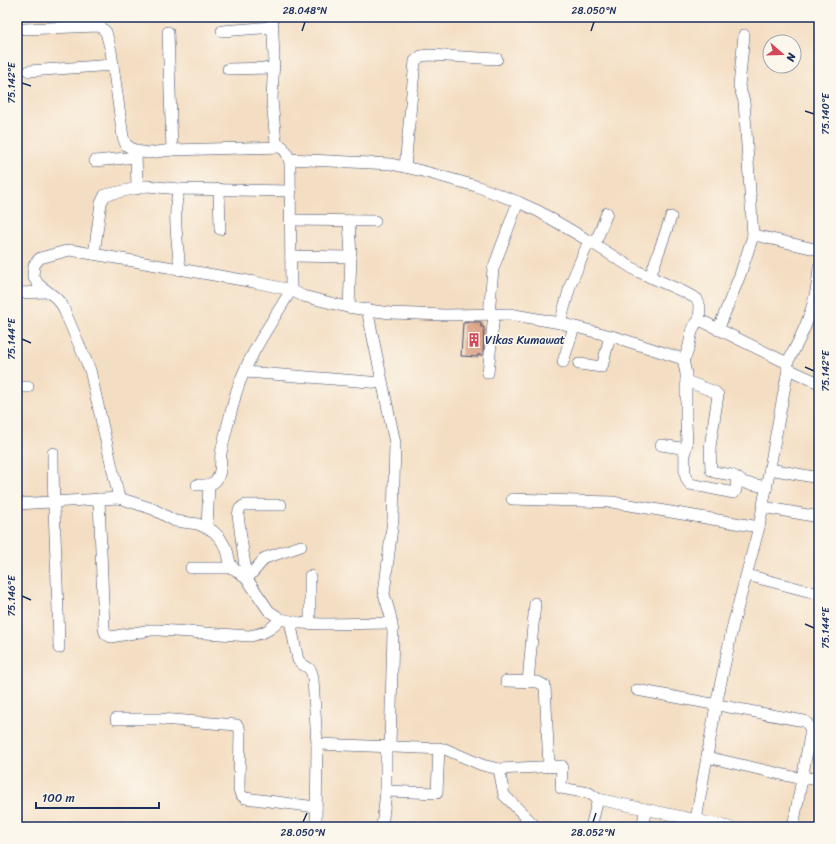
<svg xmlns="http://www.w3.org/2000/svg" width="836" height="844" font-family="Sriracha,sans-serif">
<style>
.building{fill:url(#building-back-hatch)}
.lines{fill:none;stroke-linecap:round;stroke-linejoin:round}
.minor-casing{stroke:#3c496d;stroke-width:12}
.minor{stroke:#fff;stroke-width:11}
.ticks{fill:none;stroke:#1b2f5e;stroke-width:1.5}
.labels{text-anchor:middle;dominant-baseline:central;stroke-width:3.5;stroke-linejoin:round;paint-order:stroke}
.poi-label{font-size:12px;fill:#1b2f5e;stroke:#fbf7ec;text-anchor:start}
.neatline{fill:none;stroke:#1b2f5e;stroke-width:1.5}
.ticks-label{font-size:10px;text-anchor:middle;fill:#1b2f5e}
</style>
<defs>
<pattern id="building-back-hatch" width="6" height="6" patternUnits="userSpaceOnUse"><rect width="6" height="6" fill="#dc9a7a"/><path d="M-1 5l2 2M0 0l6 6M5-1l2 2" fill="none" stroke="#b27e67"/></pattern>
</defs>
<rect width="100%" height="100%" fill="#fbf7ec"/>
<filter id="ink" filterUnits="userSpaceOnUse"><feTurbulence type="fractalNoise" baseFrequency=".025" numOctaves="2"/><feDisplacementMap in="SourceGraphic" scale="8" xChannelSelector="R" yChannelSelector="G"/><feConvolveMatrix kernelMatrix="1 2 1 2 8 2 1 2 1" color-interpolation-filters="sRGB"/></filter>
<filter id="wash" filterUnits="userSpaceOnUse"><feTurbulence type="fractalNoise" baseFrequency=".012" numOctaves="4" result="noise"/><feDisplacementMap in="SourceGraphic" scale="16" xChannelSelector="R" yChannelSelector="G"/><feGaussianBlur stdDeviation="0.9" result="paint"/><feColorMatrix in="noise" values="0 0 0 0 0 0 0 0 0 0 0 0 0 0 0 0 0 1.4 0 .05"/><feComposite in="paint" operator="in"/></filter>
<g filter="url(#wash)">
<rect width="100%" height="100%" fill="#f4dec3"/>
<g id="blocks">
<!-- building -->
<polygon class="building" points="468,322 481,322 481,327 484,327 483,355 478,355 478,357 461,356 463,323 467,323"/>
</g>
</g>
<g filter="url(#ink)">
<use href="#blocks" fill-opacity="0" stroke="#3c496d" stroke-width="1"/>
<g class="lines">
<defs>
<g id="minor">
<path d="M272,17L274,56L272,100L276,143C284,148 288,153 290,163L291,290L303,296L347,307L390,313L445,315L509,314L560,323L615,337L683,359C692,351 688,327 699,321L704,322L787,363L788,369L759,527L733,625L716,705L696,820"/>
<polyline points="24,29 98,26 101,27 106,32 111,51 123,137 126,145 136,151 148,153 172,150 283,147"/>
<polyline points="222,31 273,27"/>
<polyline points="168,32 172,150"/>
<polyline points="744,35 739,86 744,101 753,236"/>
<polyline points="228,69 274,68"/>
<polyline points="29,71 113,65"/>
<polyline points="136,151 137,189"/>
<polyline points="289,159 391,164 422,171 476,186 518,202"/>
<polyline points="95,161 136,157"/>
<polyline points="405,167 415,61 421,56 430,55 497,59"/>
<polyline points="219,189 220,229"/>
<polyline points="291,220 375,221"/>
<polyline points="595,244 607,213"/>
<polyline points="94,254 101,203 105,195 147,186 179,189"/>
<polyline points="291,256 351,257"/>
<path d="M180,270C178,245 172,213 179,189L291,191"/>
<polyline points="650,277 671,217"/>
<polyline points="17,293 48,292"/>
<polyline points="349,307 351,257 349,221"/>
<polyline points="367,309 395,443 393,519 384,594 390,614 393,632 390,746"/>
<polyline points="489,314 493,269 518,202 538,211 589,241 637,271 684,292 697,299 700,307 699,321"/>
<polyline points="560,323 571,283 589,241"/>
<polyline points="718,330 740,275 753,236 759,236 819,250"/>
<polyline points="683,359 686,374 686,422 687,443 685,452"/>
<polyline points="563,362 574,327"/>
<path d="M787,363C804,333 817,303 819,267"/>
<polyline points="579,364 602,367 610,336"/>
<polyline points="788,369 819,383"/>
<polyline points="245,372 382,383"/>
<polyline points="488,373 494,314"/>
<polyline points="686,381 715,392 718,395 710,447 711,470 714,472 732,475 745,483 767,487"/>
<polyline points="17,387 28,387"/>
<path d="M661,445L681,448L684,450C687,461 681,475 690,484L734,493L736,490L737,478"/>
<path d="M53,453C53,518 58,583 59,648"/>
<polyline points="770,469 819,478"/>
<path d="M119,498L90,370L62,305L56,298L38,284L33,276L34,265L40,258L70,250L254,282L291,290C271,324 248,355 236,393C231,413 225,433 221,453C220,461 222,470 218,477C214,486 206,485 197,485"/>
<path d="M99,499L104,628C105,634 106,635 111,637L151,630H159L250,636C265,633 270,630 281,619"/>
<polyline points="512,499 612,502 759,527"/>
<polyline points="17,504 119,498 153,509 175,521 198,524 213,531 220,538 227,550 230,563 233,568 247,579 269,611 281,619 300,623 324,624 392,623"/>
<polyline points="763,507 819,517"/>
<polyline points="207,527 209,485"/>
<polyline points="191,568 233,568"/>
<polyline points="747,575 819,594"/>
<path d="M243,576L245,566L238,515C239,509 240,507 245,505H281"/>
<polyline points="310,576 310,624"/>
<polyline points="247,579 265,558 301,546"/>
<path d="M290,621L298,660C305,670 311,663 313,679L317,744L316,827"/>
<polyline points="506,681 538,682 545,686 549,767"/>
<polyline points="528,682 535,603"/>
<polyline points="637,690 804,721 807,723 811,730 802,779 707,757"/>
<path d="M116,719H161L237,725L239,728L240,732L239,786C239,792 240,795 245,798L316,807"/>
<polyline points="317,744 445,749 482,765 499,769 562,766 561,788 589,793 598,799 729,827"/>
<polyline points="499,769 504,795 536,827"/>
<polyline points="386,791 437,793 439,748"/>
<polyline points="382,827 386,791 386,746"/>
<polyline points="591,827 598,799"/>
<polyline points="642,827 646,809"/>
<polyline points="793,827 802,779 819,778"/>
</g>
</defs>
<!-- minor casing -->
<use href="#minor" class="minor-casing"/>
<!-- minor -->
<use href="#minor" class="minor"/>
</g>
</g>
<!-- ticks -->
<path class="ticks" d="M302,31L305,22M591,31L594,22M22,83L31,86M805,111L814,114M22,339L31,343M805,367L814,371M22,596L31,600M805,624L814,628M303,822L307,813M593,822L596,813"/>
<!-- icons -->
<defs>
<symbol id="building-bare" viewBox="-9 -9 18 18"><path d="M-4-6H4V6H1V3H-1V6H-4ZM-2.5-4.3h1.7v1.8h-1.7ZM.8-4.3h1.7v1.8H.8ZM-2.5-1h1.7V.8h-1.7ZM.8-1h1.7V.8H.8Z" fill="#d1495b" stroke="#fbf7ec" stroke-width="2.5" paint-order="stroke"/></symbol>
</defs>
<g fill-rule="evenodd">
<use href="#building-bare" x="464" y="330" width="20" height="20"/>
</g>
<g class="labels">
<!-- poi labels -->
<g class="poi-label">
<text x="485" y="340">Vikas Kumawat</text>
</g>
</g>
<!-- margin -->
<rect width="836" height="844" fill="none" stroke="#fbf7ec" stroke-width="44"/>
<!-- north arrow -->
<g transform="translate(782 54) rotate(110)"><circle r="19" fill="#fbf7ec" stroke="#a1a7b3"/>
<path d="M0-3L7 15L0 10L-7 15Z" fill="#d1495b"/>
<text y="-6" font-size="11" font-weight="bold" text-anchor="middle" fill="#1b2f5e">N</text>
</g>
<!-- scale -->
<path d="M36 802v6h123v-6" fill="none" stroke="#1b2f5e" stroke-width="2"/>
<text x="42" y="802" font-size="12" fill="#1b2f5e" stroke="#fbf7ec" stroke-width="3" paint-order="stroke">100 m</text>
<rect x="22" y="22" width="792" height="800" class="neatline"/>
<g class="ticks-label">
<text x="305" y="14">28.048°N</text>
<text x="594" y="14">28.050°N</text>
<text transform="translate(11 83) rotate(-90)" y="4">75.142°E</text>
<text transform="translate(825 114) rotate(-90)" y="4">75.140°E</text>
<text transform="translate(11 339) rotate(-90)" y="4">75.144°E</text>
<text transform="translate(825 371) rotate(-90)" y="4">75.142°E</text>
<text transform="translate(11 596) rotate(-90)" y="4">75.146°E</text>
<text transform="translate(825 628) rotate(-90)" y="4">75.144°E</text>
<text x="303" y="836">28.050°N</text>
<text x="593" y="836">28.052°N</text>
</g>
</svg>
